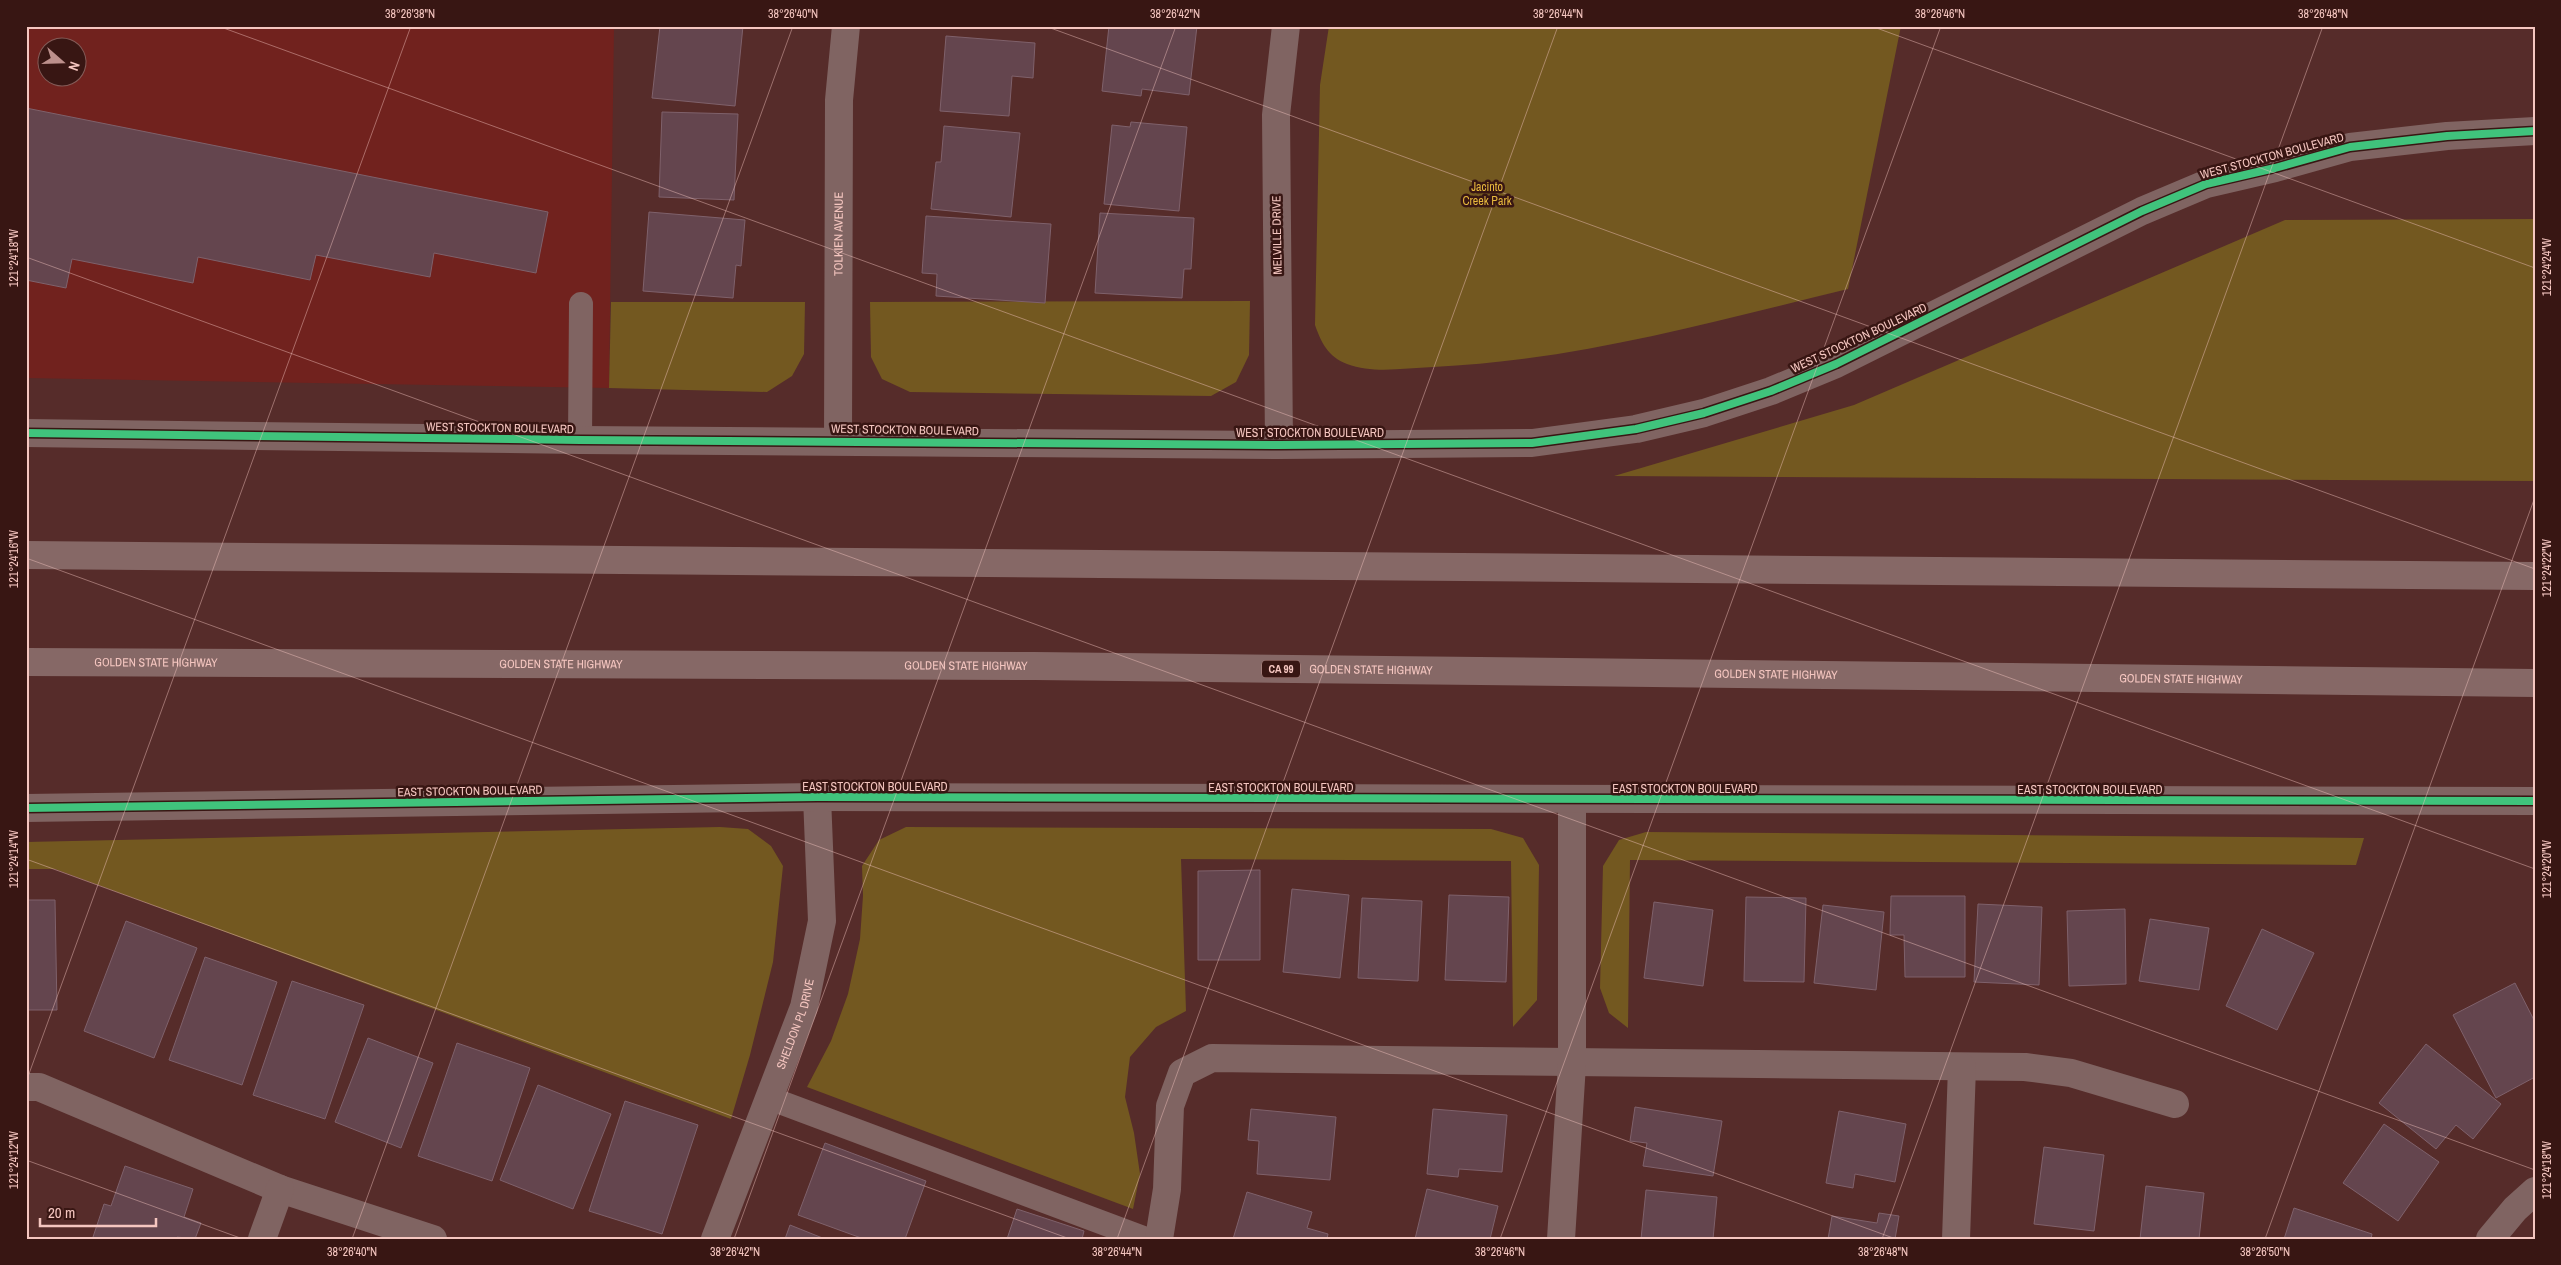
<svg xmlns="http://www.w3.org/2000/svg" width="2561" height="1265" font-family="'Archivo Narrow',sans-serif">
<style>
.built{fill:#71221e;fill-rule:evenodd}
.green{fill:#735820}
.building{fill:#64454e;stroke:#7f616b}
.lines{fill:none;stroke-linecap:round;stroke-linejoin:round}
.service{stroke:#806462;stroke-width:24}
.minor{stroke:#806462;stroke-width:28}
.tertiary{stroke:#806462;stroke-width:28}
.motorway{stroke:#866866;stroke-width:28}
.cycleway-casing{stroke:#381613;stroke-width:11}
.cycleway{stroke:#40c37c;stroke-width:8}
.ticks{fill:none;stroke:#f5c6c0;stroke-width:1;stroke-opacity:0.45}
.labels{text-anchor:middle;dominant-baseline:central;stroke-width:5;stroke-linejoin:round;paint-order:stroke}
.shield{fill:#381613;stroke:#bc918c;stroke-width:1}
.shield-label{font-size:11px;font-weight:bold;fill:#f5c6c0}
.street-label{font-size:12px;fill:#f5c6c0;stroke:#381613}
.park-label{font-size:12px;fill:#e8b93d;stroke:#381613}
.neatline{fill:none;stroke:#f5c6c0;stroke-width:2}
.ticks-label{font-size:12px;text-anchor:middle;fill:#f5c6c0}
</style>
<rect width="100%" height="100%" fill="#562c2a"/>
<!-- built -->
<path class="built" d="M26,26H614L609,388L26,378ZM48,48H78V78H48Z"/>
<!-- green -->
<g class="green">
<path d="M1329,26H1901L1848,289C1711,322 1574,361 1433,367C1404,368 1374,374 1347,364C1328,357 1321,342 1315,325L1320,85Z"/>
<polygon points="2535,219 2535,481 1614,476 1854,405 2285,220"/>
<polygon points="1250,301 1249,355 1236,382 1211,396 910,392 882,379 871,357 870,302"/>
<polygon points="611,302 805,302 804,354 792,376 767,392 609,388"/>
<polygon points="720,827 748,829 771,846 783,866 773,962 750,1055 731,1119 55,869 26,869 26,842"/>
<polygon points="906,827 1491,829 1523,838 1539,865 1537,1000 1513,1027 1511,861 1181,859 1186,1011 1156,1027 1130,1057 1125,1097 1134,1133 1140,1174 1133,1209 807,1087 831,1041 848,994 860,939 863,896 862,866 879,840"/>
<polygon points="1646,832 2364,838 2356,865 1630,860 1628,1028 1609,1013 1600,988 1603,866 1619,840"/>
</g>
<!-- building -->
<g class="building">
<polygon points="660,26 743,26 735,106 652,98"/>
<polygon points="1109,26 1197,26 1189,95 1142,89 1141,96 1102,91"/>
<polygon points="946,36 1035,43 1033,78 1012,76 1009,116 940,111"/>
<polygon points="26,108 548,212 536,273 434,253 430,277 316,255 310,280 198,257 193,283 72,259 66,288 26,280"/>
<polygon points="662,112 738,114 734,200 659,197"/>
<polygon points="1131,122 1187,127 1179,211 1104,204 1112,125 1130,127"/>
<polygon points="944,126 1020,133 1011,217 931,209 936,162 941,162"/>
<polygon points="649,212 745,220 741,266 736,265 733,298 643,291"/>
<polygon points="1100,213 1194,218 1191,269 1184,269 1182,298 1095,293"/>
<polygon points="926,216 1051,224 1045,303 936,296 937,274 922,273"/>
<polygon points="1260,870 1260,960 1198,960 1198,871"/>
<polygon points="1292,889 1349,895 1340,978 1283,972"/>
<polygon points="1449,895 1509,897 1506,982 1445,980"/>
<polygon points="1891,896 1965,896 1965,977 1905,977 1904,935 1890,935"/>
<polygon points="1746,897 1806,898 1804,982 1744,981"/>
<polygon points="1362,898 1422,901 1418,981 1358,978"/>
<polygon points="26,900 55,900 57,1010 26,1010"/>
<polygon points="1654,902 1713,910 1703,986 1644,978"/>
<polygon points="1978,904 2042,907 2039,985 1974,982"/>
<polygon points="1823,905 1884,912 1876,990 1814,983"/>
<polygon points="2125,909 2126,984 2069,986 2067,911"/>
<polygon points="2150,919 2209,928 2199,990 2139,981"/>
<polygon points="126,921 197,948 154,1058 84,1031"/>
<polygon points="2262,929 2314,953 2277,1030 2226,1006"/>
<polygon points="205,957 277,982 242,1085 169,1060"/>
<polygon points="292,981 364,1005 325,1119 253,1095"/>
<polygon points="2515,983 2535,1022 2535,1077 2496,1098 2453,1015"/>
<polygon points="368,1038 433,1063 401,1148 335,1122"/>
<polygon points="457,1043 530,1068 492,1181 418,1156"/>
<polygon points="2426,1044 2501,1104 2473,1139 2456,1125 2436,1149 2379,1103"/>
<polygon points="538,1085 611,1114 573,1209 500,1180"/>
<polygon points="625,1101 698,1125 662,1234 589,1211"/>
<polygon points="1635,1107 1722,1121 1713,1176 1643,1166 1647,1143 1630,1141"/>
<polygon points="1251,1109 1336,1117 1330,1180 1257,1174 1259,1141 1248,1140"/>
<polygon points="1433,1109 1507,1115 1502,1172 1459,1169 1458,1177 1427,1174"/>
<polygon points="1839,1111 1906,1124 1895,1182 1855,1174 1853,1188 1826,1183"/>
<polygon points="2384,1124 2439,1162 2398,1221 2343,1183"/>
<polygon points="825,1143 926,1181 905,1239 864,1239 798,1215"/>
<polygon points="2044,1147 2104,1155 2094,1231 2034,1224"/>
<polygon points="125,1166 193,1189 184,1217 201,1223 195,1239 177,1237 177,1239 99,1239 93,1237 104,1204 111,1206"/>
<polygon points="2146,1186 2204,1193 2199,1239 2140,1239"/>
<polygon points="1427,1189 1498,1206 1490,1239 1415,1239"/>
<polygon points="1646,1190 1717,1197 1713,1239 1641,1239"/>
<polygon points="1247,1192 1312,1212 1307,1228 1328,1234 1327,1239 1233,1239"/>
<polygon points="2294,1208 2372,1234 2371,1239 2284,1239"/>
<polygon points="1017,1209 1084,1231 1082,1239 1007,1239"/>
<polygon points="1879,1213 1899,1216 1895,1239 1828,1239 1832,1216 1877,1223"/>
<polygon points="790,1225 825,1239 785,1239"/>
</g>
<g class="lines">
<!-- service -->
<g class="service">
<polyline points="580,440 581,304"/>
<polyline points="769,1098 1146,1239"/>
</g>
<!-- minor -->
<g class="minor">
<path id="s1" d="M838,440L839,100L846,26"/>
<polyline points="1279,445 1276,115 1286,26"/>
<polyline points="26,1087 39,1087 280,1189 433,1239"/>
<polyline points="262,1239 280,1189"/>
<path id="s2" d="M715,1239L804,1007L822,921L817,797"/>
<polyline points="1159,1239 1167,1189 1170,1106 1182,1073 1212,1058 2025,1067 2071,1073 2175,1104"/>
<polyline points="1561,1239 1572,1064 1572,800"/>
<polyline points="1956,1239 1962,1067"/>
<polyline points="2490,1239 2515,1209 2535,1191"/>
</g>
<!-- tertiary -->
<g class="tertiary">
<polyline points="26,433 580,440 1279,445 1532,443 1636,429 1704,413 1771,391 1836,364 2142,211 2206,184 2275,168 2350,147 2447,136 2535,131"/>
<polyline points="26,808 817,797 2535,801"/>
</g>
<!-- motorway -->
<g class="motorway">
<polyline points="26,555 2535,576"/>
<path id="s3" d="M26,662L1035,666L2535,683"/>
</g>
<defs>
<g id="cycleway">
<polyline points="26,433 580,440 1279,445 1532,443 1636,429 1704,413 1771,391 1836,364 2142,211 2206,184 2275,168 2350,147 2447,136 2535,131"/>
<polyline points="26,808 817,797 2535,801"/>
</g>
</defs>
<!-- cycleway casing -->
<use href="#cycleway" class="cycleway-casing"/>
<!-- cycleway -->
<use href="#cycleway" class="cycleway"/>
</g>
<!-- ticks -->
<path class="ticks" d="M218,26L2535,869M1045,26L2535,569M1871,26L2535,268M26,31L28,26M26,257L2535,1170M26,558L1896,1239M26,859L1070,1239M26,1082L411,26M26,1160L243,1239M352,1239L793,26M734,1239L1176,26M1117,1239L1558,26M1500,1239L1941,26M1882,1239L2323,26M2265,1239L2535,497"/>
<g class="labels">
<!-- shield labels -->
<rect class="shield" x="1262" y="660.5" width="38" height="17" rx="4"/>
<g class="shield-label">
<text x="1281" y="669">CA 99</text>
</g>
<!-- street labels -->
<g class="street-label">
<text transform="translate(2272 156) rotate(-15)">WEST STOCKTON BOULEVARD</text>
<text stroke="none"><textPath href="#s1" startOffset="206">TOLKIEN AVENUE</textPath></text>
<text transform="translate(1277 235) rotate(-91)">MELVILLE DRIVE</text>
<text transform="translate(1859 338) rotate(-25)">WEST STOCKTON BOULEVARD</text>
<text transform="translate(500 428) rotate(1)">WEST STOCKTON BOULEVARD</text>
<text transform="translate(905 430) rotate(1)">WEST STOCKTON BOULEVARD</text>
<text x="1310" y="433">WEST STOCKTON BOULEVARD</text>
<text stroke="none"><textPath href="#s3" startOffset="130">GOLDEN STATE HIGHWAY</textPath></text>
<text stroke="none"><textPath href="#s3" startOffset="535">GOLDEN STATE HIGHWAY</textPath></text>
<text stroke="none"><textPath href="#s3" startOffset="940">GOLDEN STATE HIGHWAY</textPath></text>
<text stroke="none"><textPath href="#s3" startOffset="1345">GOLDEN STATE HIGHWAY</textPath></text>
<text stroke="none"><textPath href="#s3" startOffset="1750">GOLDEN STATE HIGHWAY</textPath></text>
<text stroke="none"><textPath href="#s3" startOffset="2155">GOLDEN STATE HIGHWAY</textPath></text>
<text x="875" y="787">EAST STOCKTON BOULEVARD</text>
<text x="1281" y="788">EAST STOCKTON BOULEVARD</text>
<text x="1685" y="789">EAST STOCKTON BOULEVARD</text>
<text x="2090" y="790">EAST STOCKTON BOULEVARD</text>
<text transform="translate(470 791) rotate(-1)">EAST STOCKTON BOULEVARD</text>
<text stroke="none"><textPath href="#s2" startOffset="230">SHELDON PL DRIVE</textPath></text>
</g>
<!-- park labels -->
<g class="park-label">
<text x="1487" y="187">Jacinto<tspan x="1487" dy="14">Creek Park</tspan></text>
</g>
</g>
<!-- border -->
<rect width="2561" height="1265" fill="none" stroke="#381613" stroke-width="55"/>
<!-- north arrow -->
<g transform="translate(62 62) rotate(110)"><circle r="24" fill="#381613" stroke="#845c58"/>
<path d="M0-4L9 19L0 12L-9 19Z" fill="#bd908c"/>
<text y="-8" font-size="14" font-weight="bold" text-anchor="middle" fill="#f5c6c0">N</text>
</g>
<!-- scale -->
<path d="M40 1218v8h116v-8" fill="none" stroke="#f5c6c0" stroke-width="2.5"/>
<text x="48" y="1218" font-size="15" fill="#f5c6c0" stroke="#381613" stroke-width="4" paint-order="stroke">20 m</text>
<rect x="28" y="28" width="2506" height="1210" class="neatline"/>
<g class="ticks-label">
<text x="410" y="18">38°26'38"N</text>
<text x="793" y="18">38°26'40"N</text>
<text x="1175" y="18">38°26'42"N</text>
<text x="1558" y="18">38°26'44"N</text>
<text x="1940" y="18">38°26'46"N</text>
<text x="2323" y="18">38°26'48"N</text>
<text transform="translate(14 258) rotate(-90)" y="4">121°24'18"W</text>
<text transform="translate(2547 267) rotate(-90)" y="4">121°24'24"W</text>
<text transform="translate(14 559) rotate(-90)" y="4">121°24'16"W</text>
<text transform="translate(2547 568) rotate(-90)" y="4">121°24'22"W</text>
<text transform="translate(14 859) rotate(-90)" y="4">121°24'14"W</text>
<text transform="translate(2547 869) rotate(-90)" y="4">121°24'20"W</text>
<text transform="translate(14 1160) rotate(-90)" y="4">121°24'12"W</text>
<text transform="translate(2547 1170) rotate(-90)" y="4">121°24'18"W</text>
<text x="352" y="1256">38°26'40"N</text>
<text x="735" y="1256">38°26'42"N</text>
<text x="1117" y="1256">38°26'44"N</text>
<text x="1500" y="1256">38°26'46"N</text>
<text x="1883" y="1256">38°26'48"N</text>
<text x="2265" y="1256">38°26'50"N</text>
</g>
</svg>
